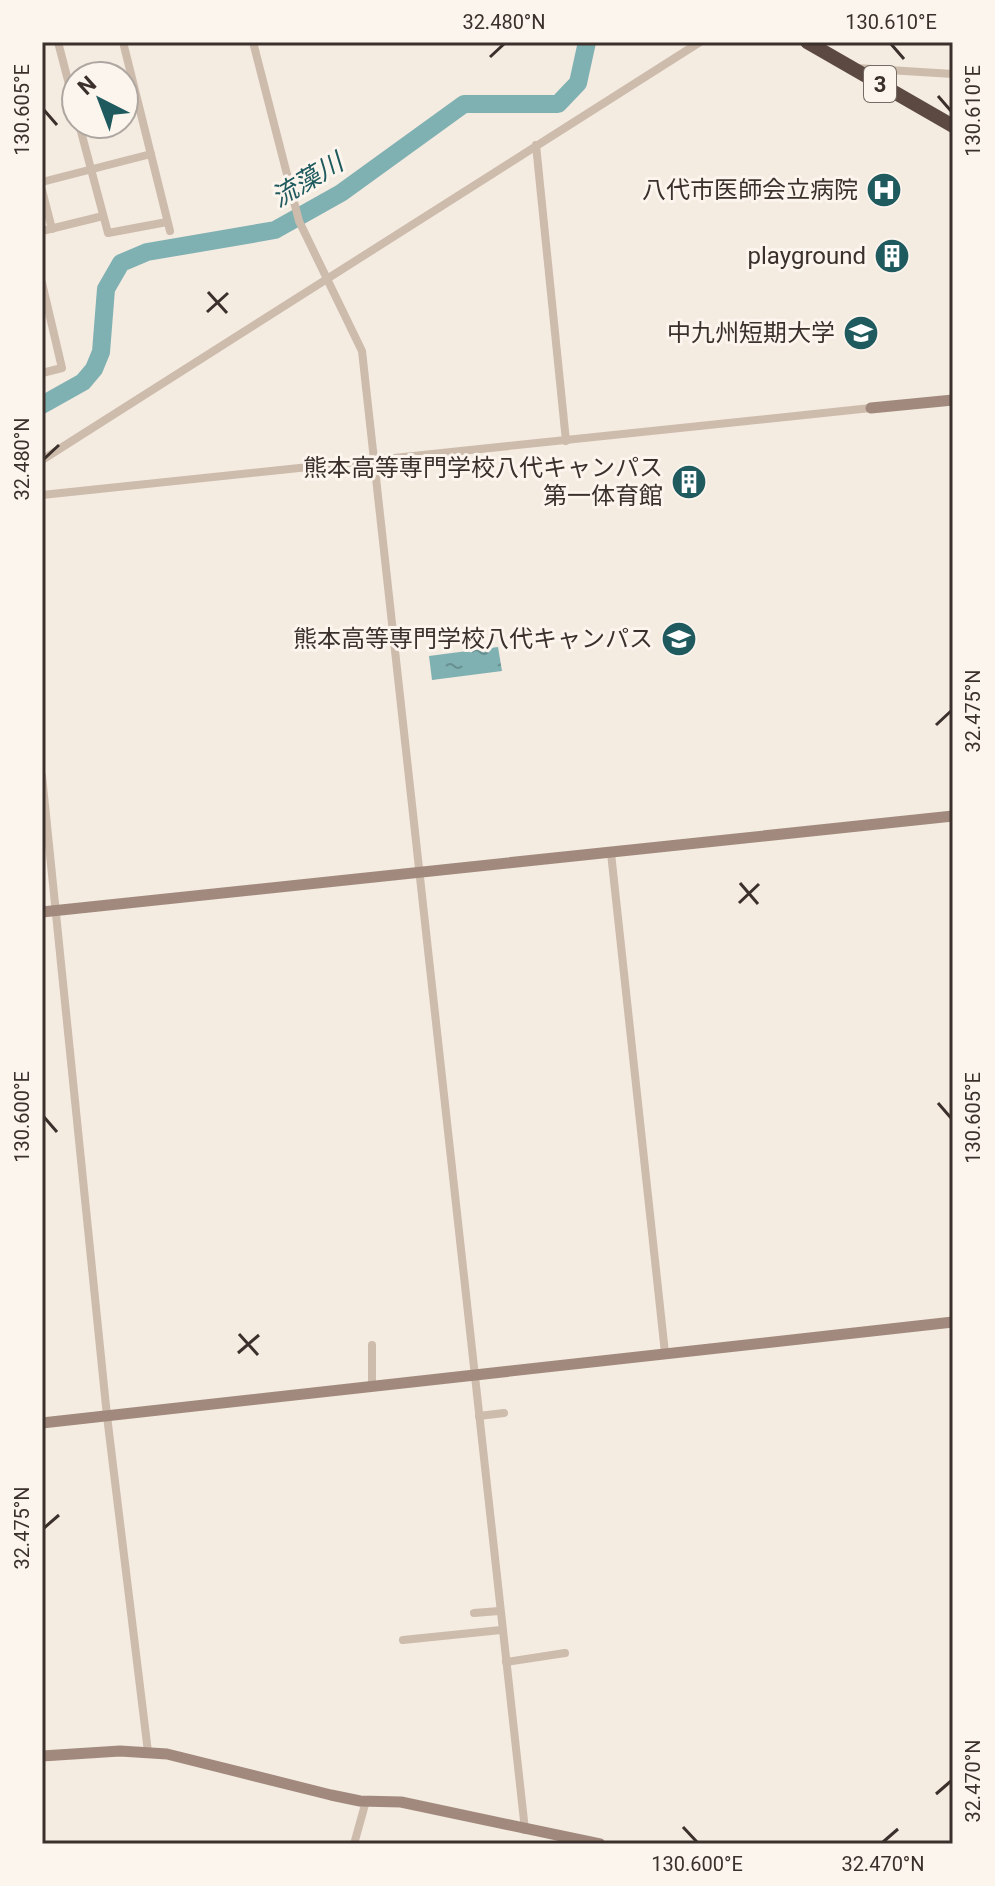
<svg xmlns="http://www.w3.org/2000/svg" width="995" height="1886" font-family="Roboto,'Noto Sans JP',sans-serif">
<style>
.water{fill:url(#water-ripples)}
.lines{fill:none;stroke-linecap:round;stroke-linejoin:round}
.river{stroke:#7fb0b2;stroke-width:18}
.street{stroke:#cdbbac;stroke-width:8}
.secondary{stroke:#a18a7d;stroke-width:11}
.highway{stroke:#5c4a42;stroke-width:14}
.ticks{fill:none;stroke:#3b302b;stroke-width:3}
.labels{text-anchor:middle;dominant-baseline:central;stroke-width:6;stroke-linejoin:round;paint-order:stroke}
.shield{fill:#fbf5ee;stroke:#756b66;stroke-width:2}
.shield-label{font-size:22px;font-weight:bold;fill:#3b302b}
.poi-label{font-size:24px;fill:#3b302b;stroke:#fbf5ee;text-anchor:end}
.water-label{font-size:26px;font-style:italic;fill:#1f5a5e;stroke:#fbf5ee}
.neatline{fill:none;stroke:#3b302b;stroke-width:3}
.ticks-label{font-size:20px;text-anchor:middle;fill:#3b302b}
</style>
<defs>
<pattern id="water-ripples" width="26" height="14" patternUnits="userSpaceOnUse" patternTransform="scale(2)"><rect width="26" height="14" fill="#7fb0b2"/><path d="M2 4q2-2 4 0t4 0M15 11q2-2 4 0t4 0" fill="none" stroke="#699091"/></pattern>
</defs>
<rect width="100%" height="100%" fill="#f4ebe1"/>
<!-- water -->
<polygon class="water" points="498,647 502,671 432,680 429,656"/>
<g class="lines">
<!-- river -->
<polyline class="river" points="42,405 83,382 94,369 101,352 106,289 121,263 147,252 275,230 341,193 464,104 558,104 578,83 587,42"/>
<!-- street -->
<g class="street">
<polyline points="58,42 76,111"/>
<polyline points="123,42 170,231"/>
<polyline points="253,42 299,221 362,351 525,1830"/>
<polyline points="856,68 953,74"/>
<polyline points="79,124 108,233 167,222"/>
<polyline points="536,145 566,441"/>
<polyline points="42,182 151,154"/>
<polyline points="42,190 52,229"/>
<polyline points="42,231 103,216"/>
<polyline points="42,283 62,368 42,373"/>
<polyline points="42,460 700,42"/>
<polyline points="42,495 871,408"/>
<polyline points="42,776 107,1416 148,1752"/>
<polyline points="611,853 665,1353"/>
<polyline points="372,1345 372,1386"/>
<polyline points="479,1416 504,1413"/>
<polyline points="474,1613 499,1611"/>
<polyline points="403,1640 501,1630"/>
<polyline points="506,1662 565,1653"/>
<polyline points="354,1844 366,1801"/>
</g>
<!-- secondary -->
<g class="secondary">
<polyline points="871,408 953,400"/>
<polyline points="42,912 953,816"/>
<polyline points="42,1423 953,1322"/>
<polyline points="42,1756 120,1751 167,1754 331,1795 360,1801 401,1802 600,1844"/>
</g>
<!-- highway -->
<polyline class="highway" points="807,42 953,126"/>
</g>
<!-- ticks -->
<path class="ticks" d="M891,44L904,59M490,57L504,44M938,96L951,111M44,110L57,125M208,292L227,313M207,312L228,293M44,459L59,445M936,725L951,711M740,883L758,904M739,903L759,884M938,1103L951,1118M44,1117L57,1132M239,1334L258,1355M238,1353L259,1335M44,1528L59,1515M936,1794L951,1781M683,1827L697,1842M883,1842L898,1829"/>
<!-- icons -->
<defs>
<symbol id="hospital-disc" viewBox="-11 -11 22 22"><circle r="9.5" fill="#1f5a5e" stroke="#fbf5ee"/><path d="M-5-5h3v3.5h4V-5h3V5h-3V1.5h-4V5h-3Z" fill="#fff"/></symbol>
<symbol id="building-disc" viewBox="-11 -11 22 22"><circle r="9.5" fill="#1f5a5e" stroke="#fbf5ee"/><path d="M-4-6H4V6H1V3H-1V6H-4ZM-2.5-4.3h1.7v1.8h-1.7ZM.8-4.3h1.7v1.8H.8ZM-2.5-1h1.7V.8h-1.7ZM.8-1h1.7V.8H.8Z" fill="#fff"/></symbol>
<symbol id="university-disc" viewBox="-11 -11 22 22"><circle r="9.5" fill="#1f5a5e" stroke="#fbf5ee"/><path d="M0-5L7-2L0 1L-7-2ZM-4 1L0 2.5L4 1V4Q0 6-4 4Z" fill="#fff"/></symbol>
</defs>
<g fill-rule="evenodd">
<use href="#hospital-disc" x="864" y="170" width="40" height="40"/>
<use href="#building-disc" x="872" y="236" width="40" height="40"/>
<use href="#university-disc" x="841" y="313" width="40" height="40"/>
<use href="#building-disc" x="669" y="462" width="40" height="40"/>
<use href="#university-disc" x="659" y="619" width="40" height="40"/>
</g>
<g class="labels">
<!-- shield labels -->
<rect class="shield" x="864" y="66" width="32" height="36" rx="6"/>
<g class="shield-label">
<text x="880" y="84">3</text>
</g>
<!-- poi labels -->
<g class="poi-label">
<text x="858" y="190">八代市医師会立病院</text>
<text x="866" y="256">playground</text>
<text x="835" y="333">中九州短期大学</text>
<text x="663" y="468">熊本高等専門学校八代キャンパス<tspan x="663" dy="28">第一体育館</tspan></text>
<text x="653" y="639">熊本高等専門学校八代キャンパス</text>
</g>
<!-- water labels -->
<g class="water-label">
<text transform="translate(307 180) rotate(-31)">流藻川</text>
</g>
</g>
<!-- border -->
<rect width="995" height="1886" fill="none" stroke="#fbf5ee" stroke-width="88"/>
<!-- north arrow -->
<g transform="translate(100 100) rotate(318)"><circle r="38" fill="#fbf5ee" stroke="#aea6a0" stroke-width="2"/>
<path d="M0-6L14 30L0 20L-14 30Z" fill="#1f5a5e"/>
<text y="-12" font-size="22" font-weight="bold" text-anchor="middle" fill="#3b302b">N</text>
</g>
<rect x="44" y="44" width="907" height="1798" class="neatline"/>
<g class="ticks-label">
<text x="504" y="29">32.480°N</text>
<text x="891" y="29">130.610°E</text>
<text transform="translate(22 110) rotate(-90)" y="7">130.605°E</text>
<text transform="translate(973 111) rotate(-90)" y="7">130.610°E</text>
<text transform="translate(22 459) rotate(-90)" y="7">32.480°N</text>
<text transform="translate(973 711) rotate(-90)" y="7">32.475°N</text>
<text transform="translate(22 1117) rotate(-90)" y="7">130.600°E</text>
<text transform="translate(973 1118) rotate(-90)" y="7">130.605°E</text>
<text transform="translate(22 1528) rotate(-90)" y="7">32.475°N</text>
<text transform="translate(973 1781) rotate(-90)" y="7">32.470°N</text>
<text x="697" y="1871">130.600°E</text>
<text x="883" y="1871">32.470°N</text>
</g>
</svg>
